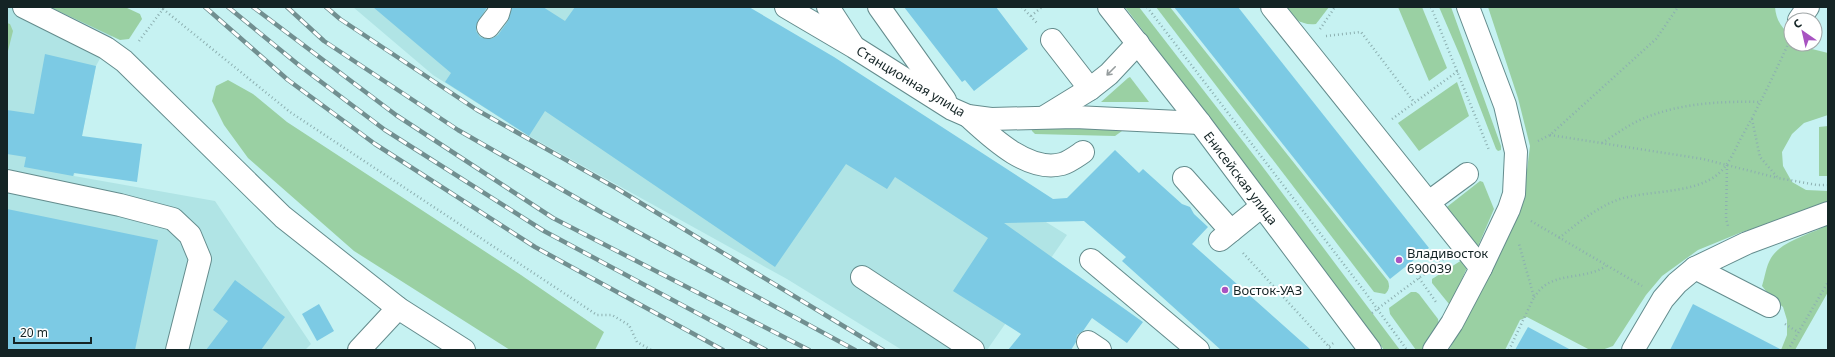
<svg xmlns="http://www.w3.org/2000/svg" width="1835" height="357" font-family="'Noto Sans',sans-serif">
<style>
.built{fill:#b0e4e5}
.green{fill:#9ad0a3}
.building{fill:#7ccae4}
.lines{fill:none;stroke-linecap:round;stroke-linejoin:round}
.minor-casing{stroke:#648c8d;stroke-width:24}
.major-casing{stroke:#648c8d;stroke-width:24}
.path{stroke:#8cafb0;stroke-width:2.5;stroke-dasharray:1 3;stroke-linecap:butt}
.minor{stroke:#fff;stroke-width:22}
.major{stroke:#fff;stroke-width:22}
.rail-casing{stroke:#718f90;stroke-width:4.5}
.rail{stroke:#fff;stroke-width:3;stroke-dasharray:9;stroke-linecap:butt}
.oneway{stroke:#959c9d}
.poi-dot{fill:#a853c1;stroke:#fff;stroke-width:1.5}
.labels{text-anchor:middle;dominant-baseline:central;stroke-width:4;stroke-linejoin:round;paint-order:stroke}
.street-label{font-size:13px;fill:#142425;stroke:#fff}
.poi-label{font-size:13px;fill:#142425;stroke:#fff;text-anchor:start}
</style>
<rect width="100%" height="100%" fill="#c6f2f2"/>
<!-- built -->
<g class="built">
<polygon points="7,7 70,7 113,34 96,66 74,176 215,201 311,344 305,350 7,350"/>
<polygon points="353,7 698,7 1067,235 987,350 902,350 787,279 529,136 433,75"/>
</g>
<!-- green -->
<g class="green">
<polygon points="50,7 125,7 140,14 142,19 129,39 120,40"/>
<polygon points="1125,7 1139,7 1259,162 1400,350 1384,350"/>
<path d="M1156,7H1170L1388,281C1390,287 1389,290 1385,294L1374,292Z"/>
<path d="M1282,7H1329L1316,24C1301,26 1292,17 1282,7Z"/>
<polygon points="1398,7 1422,7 1447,68 1429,81"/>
<polygon points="1439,7 1451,7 1501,146 1501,150 1498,151 1496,149 1461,58"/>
<path d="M1488,7H1775C1776,20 1781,27 1791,36V44H1801L1804,47L1828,53V115L1804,123L1792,134L1782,152L1783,166L1792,182L1806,190L1828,191V206L1742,232L1698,250L1662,276L1646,295L1613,346L1602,350H1590L1527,317L1520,320L1505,350H1449L1492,270L1523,202L1530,146L1518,98Z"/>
<polygon points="7,23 10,24 13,31 7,55"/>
<polygon points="1130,77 1149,102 1101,102 1128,78"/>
<polygon points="228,80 253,94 287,122 521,275 604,332 595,350 510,350 354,251 248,158 224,125 212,101 216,86"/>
<polygon points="1457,82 1469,116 1419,151 1398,123"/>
<polygon points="1828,126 1828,176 1819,176 1819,127"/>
<polygon points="1031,127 1120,127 1122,131 1115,136 1035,134 1032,131"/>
<polygon points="1480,181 1483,182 1494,209 1476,251 1443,210"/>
<path d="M1828,225V292L1795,350H1781L1787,335V320L1783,307L1770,296L1762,286C1765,277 1766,266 1771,258C1781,241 1811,234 1828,225Z"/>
<polygon points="1462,260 1468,265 1452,303 1449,304 1432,283 1432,279"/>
<polygon points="1411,292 1416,292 1419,294 1438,319 1439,326 1427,350 1416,350 1390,314 1389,308"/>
</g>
<!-- building -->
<g class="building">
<polygon points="373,7 487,7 476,26 476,31 480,37 487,39 493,38 498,35 508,21 512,7 543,7 565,21 575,7 749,7 834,57 1053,199 1067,198 1115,150 1139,173 1143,169 1182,204 1190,207 1194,214 1208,227 1192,244 1311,350 1221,350 1122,261 1126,257 1084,221 1004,223 1143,322 1127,343 1092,318 1083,331 1077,335 1076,342 1071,350 1008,350 1021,334 953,291 988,238 895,177 887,189 846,164 775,267 545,111 529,136 445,82 451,73"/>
<polygon points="904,7 996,7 1028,49 974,91 965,80 962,82"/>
<polygon points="1174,7 1238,7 1429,248 1390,279"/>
<polygon points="45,54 96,66 82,136 142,144 137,182 74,173 73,176 24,167 26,157 7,154 7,110 34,114"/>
<polygon points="7,209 158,240 135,350 7,350"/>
<polygon points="235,280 285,317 261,350 206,350 228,321 213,310"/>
<polygon points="319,304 334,331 317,341 302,314"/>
<polygon points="1693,304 1728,322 1782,350 1670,350"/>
<polygon points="1528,327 1571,350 1515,350"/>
</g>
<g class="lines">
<defs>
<g id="minor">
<polyline points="24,7 106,48 124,61 283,217 398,308 464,350"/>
<polyline points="786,7 854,47 952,109 968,116 991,119 1075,117 1200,123"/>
<polyline points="828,7 852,44"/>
<polyline points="879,7 945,100"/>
<polyline points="1272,7 1481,268"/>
<polyline points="1799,20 1808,7"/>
<polyline points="488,27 498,14 500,7"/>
<polyline points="1052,40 1090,89"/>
<path d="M968,116C991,137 1028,173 1062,164C1069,162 1077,156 1083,152"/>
<polyline points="1046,116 1090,89 1109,74 1138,43"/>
<polyline points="1184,178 1231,231"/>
<polyline points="7,181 120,205 173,219 190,235 200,259 177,350"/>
<polyline points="1429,202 1467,174"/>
<polyline points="1220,240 1262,206"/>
<polyline points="1091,260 1198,350"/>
<polyline points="1695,268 1769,306"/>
<polyline points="862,277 973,350"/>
<polyline points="1088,342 1100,350"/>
<polyline points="359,350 398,308"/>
<polyline points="1434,350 1452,323 1481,268 1509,209 1514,194 1516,152 1505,105 1468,7"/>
<polyline points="1633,350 1663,299 1677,283 1695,268 1747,243 1828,213"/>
</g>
<polyline id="major" points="1109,7 1200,123 1370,350"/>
</defs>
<!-- minor casing -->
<use href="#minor" class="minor-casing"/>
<!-- major casing -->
<use href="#major" class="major-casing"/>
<!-- path -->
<g class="path">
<polyline points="1022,7 1037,23"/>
<polyline points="1147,7 1365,292 1407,350"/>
<polyline points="1431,7 1489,150"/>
<polyline points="163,9 290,112 597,315 612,315 629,325 637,342 651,350"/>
<polyline points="1031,16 1042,7"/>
<polyline points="1320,29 1335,7"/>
<polyline points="1326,36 1361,32 1414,102"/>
<polyline points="139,41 163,9 159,7"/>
<polyline points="1392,119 1458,71"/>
<polyline points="1752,119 1760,157 1778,178 1817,185 1828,185"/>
<polyline points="1550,135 1703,159 1778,178"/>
<polyline points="1538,141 1550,135 1656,39 1678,7"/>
<path d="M1602,143C1615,135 1628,125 1642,119C1680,103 1721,101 1761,102"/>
<polyline points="1727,165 1726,219 1728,226"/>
<polyline points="1531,221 1642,286"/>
<path d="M1559,238C1578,223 1597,207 1620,199C1650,190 1692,194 1717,175C1728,166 1734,152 1740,140C1758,108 1774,75 1789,42"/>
<polyline points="1243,253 1332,350"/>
<polyline points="1419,278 1436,302"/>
<path d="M1534,297C1537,294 1539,290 1543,287C1559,273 1587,279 1606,266"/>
<polyline points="1372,313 1443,260"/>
<polyline points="1785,324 1798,332"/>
<polyline points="1329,346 1335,342"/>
<polyline points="1509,350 1534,297 1519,244"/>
<polyline points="1788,350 1828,282"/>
</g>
<!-- minor -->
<use href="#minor" class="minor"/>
<!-- major -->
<use href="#major" class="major"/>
<defs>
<g id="rail">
<polyline points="205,7 288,80 375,144 535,247 723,350"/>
<polyline points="228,7 300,66 385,130 544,231 766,350"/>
<polyline points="253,7 396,115 553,218 809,350"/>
<polyline points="287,7 324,41 458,130 601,212 855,350"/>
<polyline points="326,7 340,19 477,110 616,188 883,350"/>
</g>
</defs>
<!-- rail casing -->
<use href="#rail" class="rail-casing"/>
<!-- rail -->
<use href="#rail" class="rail"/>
</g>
<!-- one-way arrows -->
<defs><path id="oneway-shaft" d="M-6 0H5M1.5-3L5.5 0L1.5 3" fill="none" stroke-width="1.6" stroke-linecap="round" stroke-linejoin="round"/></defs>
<use class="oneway" href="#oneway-shaft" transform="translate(1111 71) rotate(135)"/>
<!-- markers -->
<g class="poi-dot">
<circle cx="1399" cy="260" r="4"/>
<circle cx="1225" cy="290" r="4"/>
</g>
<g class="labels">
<!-- street labels -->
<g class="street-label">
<text transform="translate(911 81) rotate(31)">Станционная улица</text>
<text transform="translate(1241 178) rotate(53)">Енисейская улица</text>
</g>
<!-- poi labels -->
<g class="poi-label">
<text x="1407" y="253">Владивосток<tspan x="1407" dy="15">690039</tspan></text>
<text x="1233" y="290">Восток-УАЗ</text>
</g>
</g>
<!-- border -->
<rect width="1835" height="357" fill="none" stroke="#142425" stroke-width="16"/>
<!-- north arrow -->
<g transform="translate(1803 32) rotate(326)"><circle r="19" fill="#ffffff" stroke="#a1a7a8"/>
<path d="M0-3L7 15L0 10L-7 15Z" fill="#a853c1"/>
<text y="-6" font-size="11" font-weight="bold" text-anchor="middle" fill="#142425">С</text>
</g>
<!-- scale -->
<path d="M14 337v6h77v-6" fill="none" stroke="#142425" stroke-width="2"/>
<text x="20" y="337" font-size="12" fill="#142425" stroke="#ffffff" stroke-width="3" paint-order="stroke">20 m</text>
</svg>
